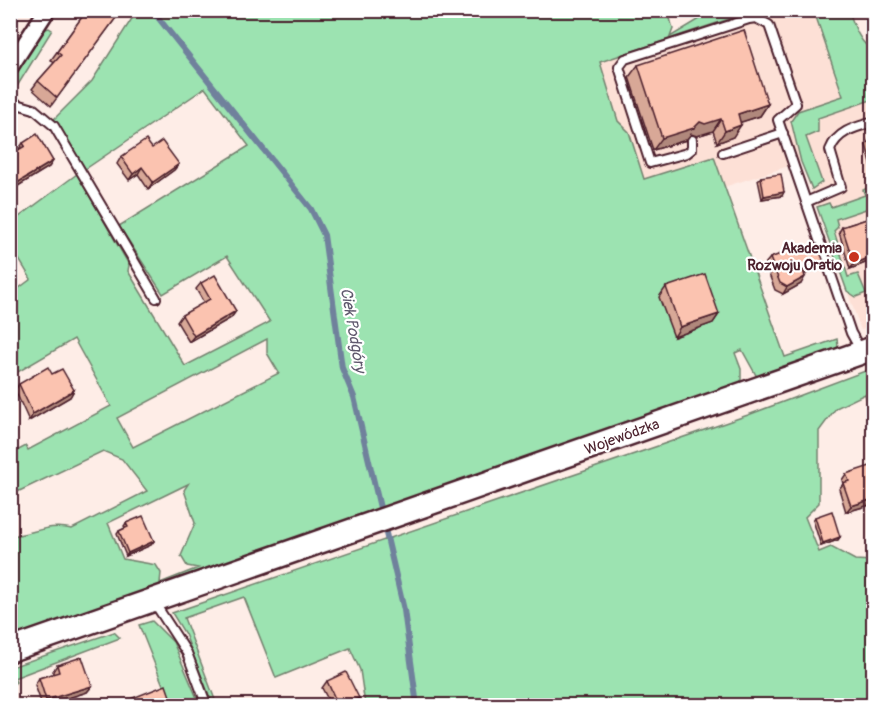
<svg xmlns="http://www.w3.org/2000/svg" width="884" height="716" font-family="Pangolin,sans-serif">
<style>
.built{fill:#fde0d6}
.green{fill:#9ce3b1;stroke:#73816e;stroke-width:1.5;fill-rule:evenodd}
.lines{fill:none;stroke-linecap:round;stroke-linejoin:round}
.stream{stroke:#6f819c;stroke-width:6}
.lane-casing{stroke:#4a1f2b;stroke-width:12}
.street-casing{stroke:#4a1f2b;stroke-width:20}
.secondary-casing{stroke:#4a1f2b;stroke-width:27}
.lane{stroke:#fff;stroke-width:8}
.street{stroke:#fff;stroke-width:15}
.secondary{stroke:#fff;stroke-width:22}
.wall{fill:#d8a897;stroke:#4a1f2b;stroke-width:1.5}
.shaded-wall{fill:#b0887b;stroke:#4a1f2b;stroke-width:1.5}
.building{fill:#fbc3b0;stroke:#4a1f2b;stroke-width:1.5}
.poi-dot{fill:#c8321e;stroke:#fff;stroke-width:2}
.labels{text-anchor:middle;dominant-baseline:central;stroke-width:4.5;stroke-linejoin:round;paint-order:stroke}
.poi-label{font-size:15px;font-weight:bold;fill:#4a1f2b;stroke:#fff;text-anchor:end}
.street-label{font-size:15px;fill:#4a1f2b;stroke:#fff}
.water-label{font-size:16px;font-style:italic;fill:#5f586d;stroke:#fff}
</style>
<rect width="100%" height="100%" fill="#feede7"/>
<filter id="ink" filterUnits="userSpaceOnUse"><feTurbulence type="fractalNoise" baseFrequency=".0167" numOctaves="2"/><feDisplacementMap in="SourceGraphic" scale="12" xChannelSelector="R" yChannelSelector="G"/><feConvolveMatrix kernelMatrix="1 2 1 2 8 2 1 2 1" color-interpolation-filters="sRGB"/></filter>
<g filter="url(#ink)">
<!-- built -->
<polygon class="built" points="713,11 830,11 873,87 873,326 861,330 801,162 724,187 714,157 640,180 616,122 597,60 669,38"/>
<!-- green -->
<g class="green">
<path d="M124,11H668L673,29L670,37L713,11H753L600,62L618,121L629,132L644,179L714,157L785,357L837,339L838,346L835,352L761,377H757L742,350L735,353L741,369V382L724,392L11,640V536C35,534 47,523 72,529L147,491L122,459L103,451L11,495V454L26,446L28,450L111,406L74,339L11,376V294L31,279L11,246V223L77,174L129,265L128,271L185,366L270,322L227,256L163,294L119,226L249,146L205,88L84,170L54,119L92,81L133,17ZM267,339V353L279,373L133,447L117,418ZM188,484L184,490L195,523L181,556L187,566L198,568L160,583L161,573L156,565L123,559L108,523Z"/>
<path d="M814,11H849C854,25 859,43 873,50L874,99L818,118V132L806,137L822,182L812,189L801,162L791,121L798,111L843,96Z"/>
<polygon points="49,28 52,30 11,96 10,77 39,31"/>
<polygon points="873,185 873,221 869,208 836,219 838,227 834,231 848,277 858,274 866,293 856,297 847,291 817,207 829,203 831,207 865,195 863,190"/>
<polygon points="873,368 873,420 865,394 836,408 819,431 819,503 805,517 819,552 831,547 855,560 873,561 873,705 365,705 360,670 350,648 276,678 244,597 184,618 217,705 213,705 185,634 172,613 748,415"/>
<polygon points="152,621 173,642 200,705 171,705 139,625"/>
<polygon points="114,632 120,638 14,678 16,682 11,686 11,667"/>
</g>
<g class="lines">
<!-- stream -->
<polyline class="stream" points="152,10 311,209 324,235 342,368 354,397 404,610 417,706"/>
<defs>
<g id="lane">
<polyline points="10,102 34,109 54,126 156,298"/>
<polyline points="692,140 692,149 687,153 650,163 619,67 625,59 749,19 756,18 769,25 796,104 778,120 851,333 861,351"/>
<polyline points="723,153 783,133"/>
<path d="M806,202L841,187L830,150C837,131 856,127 874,122"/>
<polyline points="154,602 187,653 207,706"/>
</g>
<polyline id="street" points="10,67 47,10"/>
<polyline id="secondary" points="10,650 874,348"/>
</defs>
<!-- lane casing -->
<use href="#lane" class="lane-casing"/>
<!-- street casing -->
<use href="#street" class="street-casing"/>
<!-- secondary casing -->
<use href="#secondary" class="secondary-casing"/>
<!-- lane -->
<use href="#lane" class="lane"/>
<!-- street -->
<use href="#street" class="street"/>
<!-- secondary -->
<use href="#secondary" class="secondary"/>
</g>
<!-- wall -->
<g class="wall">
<polygon points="87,10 118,15 51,106 32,89 38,81 54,63 51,60"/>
<polygon points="638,65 768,104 760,116 740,122 733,137 717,143 713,131 697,136 691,134 686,140 653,150 629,77"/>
<polygon points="873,138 873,171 866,145 869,140"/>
<polygon points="23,143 53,161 49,167 13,189 10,185 10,155 19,150 18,150"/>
<polygon points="152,148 179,164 174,170 148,189 138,174 129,180 117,164 121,157"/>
<polygon points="761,177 782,196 762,199 758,180"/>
<polygon points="873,217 873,260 850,269 839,232 842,227"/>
<polygon points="796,253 820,268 804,274 801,284 783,294 775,290 765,264 770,258"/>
<polygon points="201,283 236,311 231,318 189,342 177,322 182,315 204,303 196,289"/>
<polygon points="666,287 719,314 713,323 674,337 659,297"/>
<polygon points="52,374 74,390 70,397 29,421 15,390 19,384"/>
<polygon points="846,474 873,504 846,512 839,489 843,484 842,480"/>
<polygon points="815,517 840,537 838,540 821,546 813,520"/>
<polygon points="126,523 154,541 151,545 126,556 117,534 119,531 125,528 124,526"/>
<polygon points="57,665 92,686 87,692 46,705 42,705 35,685 39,678 53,674 53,671"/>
<polygon points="327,681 359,698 354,704 351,705 331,705 322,688"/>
</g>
<!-- shaded-wall -->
<g class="shaded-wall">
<polygon points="768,104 760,116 729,126 738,114"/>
<polygon points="721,119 713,131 697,136 691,134 686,140 653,150 662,138 700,122"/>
<polygon points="741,125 733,137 717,143 725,131"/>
<polygon points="53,161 49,167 13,189 17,183"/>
<polygon points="179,164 174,170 148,189 153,182"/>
<polygon points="142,167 138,174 129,180 133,174"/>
<polygon points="784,192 782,196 762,199 764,196"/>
<polygon points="873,256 873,260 850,269 854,264"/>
<polygon points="824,262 820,268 798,277 803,270"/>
<polygon points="805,277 801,284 783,294 787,287"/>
<polygon points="236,311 231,318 189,342 194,336"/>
<polygon points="719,314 713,323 674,337 680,327"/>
<polygon points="74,390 70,397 29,421 33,414"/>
<polygon points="873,499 873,504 846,512 851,506"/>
<polygon points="840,537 838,540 821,546 823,543"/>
<polygon points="154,541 151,545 126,556 128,553"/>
<polygon points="92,686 87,692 46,705 43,705 46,700"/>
<polygon points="359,698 354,704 351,705 342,705"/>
</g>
<!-- building -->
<g class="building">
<polygon points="87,10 111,10 118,15 57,98 38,81 61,55 57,52"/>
<polygon points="744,30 768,104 738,114 741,125 725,131 721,119 705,124 700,122 694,128 662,138 638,65"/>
<polygon points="37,134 53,161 17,183 10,172 10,155 25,146 23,143"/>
<polygon points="873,138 873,153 869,140"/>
<polygon points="146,140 152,148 162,141 179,164 153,182 142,167 133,174 121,157"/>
<polygon points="781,174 784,192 764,196 761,177"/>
<polygon points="873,217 873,256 854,264 842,227"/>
<polygon points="817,244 824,262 803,270 805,277 787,287 780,283 770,258 794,249 796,253"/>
<polygon points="705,274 719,314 680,327 666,287"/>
<polygon points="215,275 236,311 194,336 182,315 210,299 201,283"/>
<polygon points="48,367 52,374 62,369 74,390 33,414 19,384"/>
<polygon points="873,465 873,499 851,506 843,483 849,481 846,474"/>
<polygon points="832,511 840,537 823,543 815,517"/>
<polygon points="143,516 154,541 128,553 119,531 128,527 126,523"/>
<polygon points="82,657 92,686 46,700 39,678 59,672 57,665"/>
<polygon points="346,672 359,698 342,705 338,705 327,681"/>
<polygon points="166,685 173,705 115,705"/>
</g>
</g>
<!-- markers -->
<circle class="poi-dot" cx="854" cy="257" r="6"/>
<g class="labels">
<!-- poi labels -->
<g class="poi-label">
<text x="842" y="248">Akademia<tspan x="842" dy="17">Rozwoju Oratio</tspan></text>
</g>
<!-- street labels -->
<g class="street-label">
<text transform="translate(622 437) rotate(-20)">Wojewódzka</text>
</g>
<!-- water labels -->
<g class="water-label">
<text transform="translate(353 330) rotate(80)">Ciek Podgóry</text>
</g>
</g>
<!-- margin -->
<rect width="884" height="716" fill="none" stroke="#fff" stroke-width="36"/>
<rect x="18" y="18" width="848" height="680" fill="none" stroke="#4a1f2b" stroke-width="2" filter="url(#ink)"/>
</svg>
